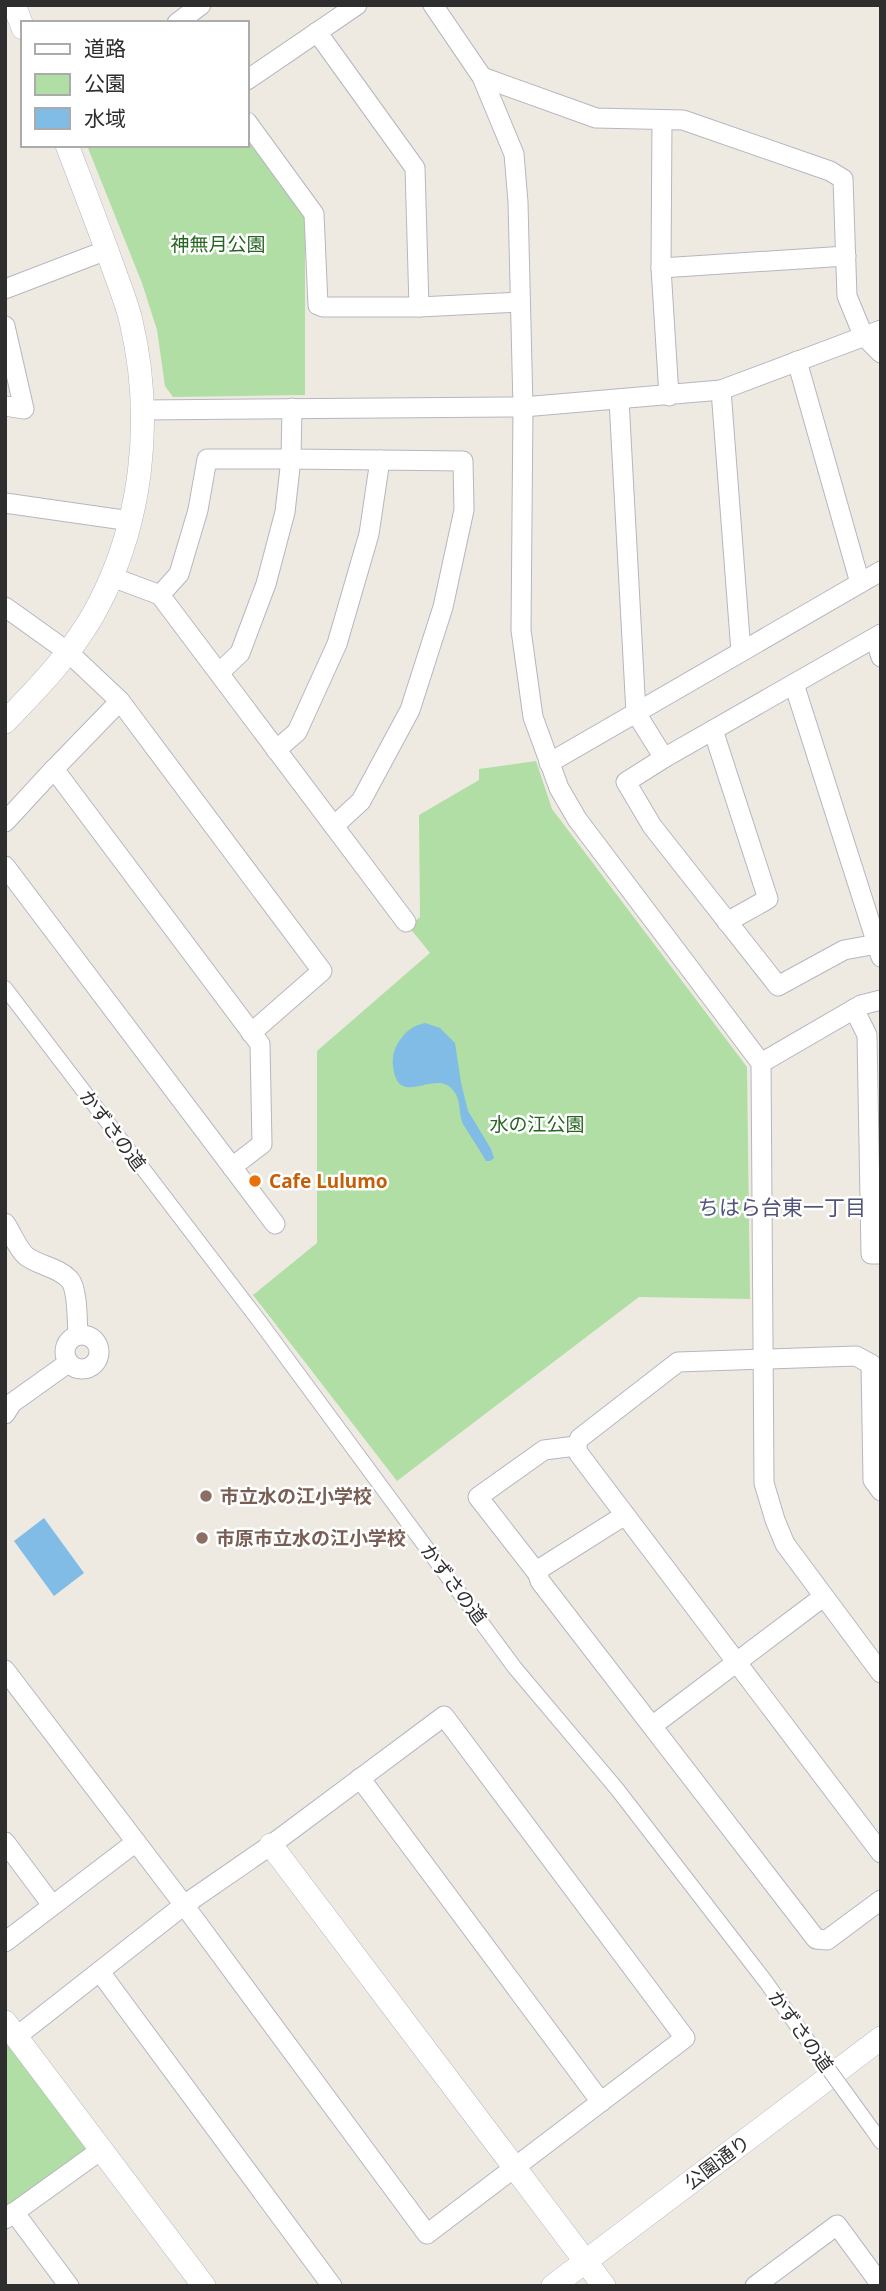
<svg xmlns="http://www.w3.org/2000/svg" width="886" height="2291" font-family="'Noto Sans','Noto Sans JP',sans-serif">
<style>
.green{fill:#b0dea4}
.water{fill:#80bce5}
.lines{fill:none;stroke-linecap:round;stroke-linejoin:round}
.pedestrian-casing{stroke:#b5b6c0;stroke-width:16}
.minor-casing{stroke:#b5b6c0;stroke-width:21}
.tertiary-casing{stroke:#b5b6c0;stroke-width:24}
.pedestrian{stroke:#fff;stroke-width:14}
.minor{stroke:#fff;stroke-width:19}
.tertiary{stroke:#fff;stroke-width:23}
.pedestrian-bridge-casing{stroke:#b5b6c0;stroke-width:16;stroke-linecap:butt}
.pedestrian-bridge{stroke:#fff;stroke-width:14}
.food-dot{fill:#e8710a;stroke:#fff;stroke-width:2.5}
.education-dot{fill:#8d6e63;stroke:#fff;stroke-width:2.5}
.labels{text-anchor:middle;dominant-baseline:central;stroke-width:5;stroke-linejoin:round;paint-order:stroke}
.park-label{font-size:19px;fill:#276622;stroke:#fff}
.street-label{font-size:19px;fill:#2e2e2e;stroke:#fff}
.food-label{font-size:19px;font-weight:bold;fill:#c56008;stroke:#fff;text-anchor:start}
.education-label{font-size:19px;font-weight:bold;fill:#785e54;stroke:#fff;text-anchor:start}
.neighbourhood-label{font-size:21px;fill:#51537b;stroke:#fff}
</style>
<rect width="100%" height="100%" fill="#eeeae2"/>
<!-- green -->
<g class="green">
<polygon points="247,134 305,218 305,395 173,397 165,386 157,330 142,283 88,148 96,145 247,145"/>
<polygon points="536,761 552,809 747,1067 750,1299 639,1297 397,1481 253,1295 317,1243 317,1051 430,953 409,927 420,917 419,815 479,780 479,769"/>
<polygon points="5,2032 94,2150 5,2215"/>
</g>
<!-- water -->
<g class="water">
<path d="M425,1023L440,1028L455,1043L461,1083L468,1111L491,1149L494,1158L490,1161H486C479,1148 470,1136 463,1124C458,1113 462,1099 452,1089C433,1069 398,1110 393,1066C392,1057 394,1048 400,1040C407,1030 413,1026 425,1023Z"/>
<polygon points="44,1518 84,1573 54,1596 14,1541"/>
</g>
<g class="lines">
<defs>
<g id="pedestrian">
<polyline points="5,988 260,1322 515,1668 617,1789 766,1982 795,2023"/>
<polyline points="872,2129 881,2142"/>
</g>
<g id="minor">
<polyline points="433,5 482,77 514,154 518,202 523,407 521,630 533,717 559,788 577,819 761,1063 764,1483 775,1520 785,1544 881,1673"/>
<polyline points="177,23 201,5"/>
<polyline points="317,32 415,168 419,307"/>
<polyline points="482,77 596,118 683,120 830,171 843,179 847,296 863,335 881,353"/>
<polyline points="247,80 357,5"/>
<polyline points="662,120 661,268 669,396"/>
<polyline points="247,122 314,214 318,305 323,307 419,307 519,302"/>
<polyline points="661,268 846,256"/>
<polyline points="5,289 107,250"/>
<polyline points="5,326 24,409 5,406"/>
<polyline points="797,361 860,583"/>
<polyline points="721,390 741,652"/>
<polyline points="619,400 636,713 664,758 881,634"/>
<polyline points="143,410 523,407 721,390 881,330"/>
<polyline points="5,503 131,521"/>
<polyline points="112,577 160,595 179,574 198,510 207,459 291,459 292,408"/>
<polyline points="160,595 406,922"/>
<polyline points="5,607 68,652 120,701 322,971 251,1033"/>
<polyline points="875,638 881,657"/>
<polyline points="219,673 240,653 266,584 285,512 291,459 380,460"/>
<polyline points="794,684 877,944 881,943"/>
<polyline points="120,701 54,769 260,1044 262,1144 232,1167"/>
<polyline points="713,730 768,899 727,922"/>
<polyline points="276,750 297,732 337,644 369,534 380,460 463,461 464,510 443,607 410,710 361,801 334,826"/>
<polyline points="664,758 626,782 652,826 778,986 844,950 877,944 881,957"/>
<polyline points="549,763 881,571"/>
<polyline points="5,822 54,769"/>
<polyline points="5,866 275,1224"/>
<polyline points="854,1009 867,1035 871,1254 881,1254"/>
<polyline points="761,1063 861,1005 881,1000"/>
<path d="M5,1223C12,1233 17,1248 26,1256C39,1266 59,1267 70,1280C78,1290 77,1322 78,1335"/>
<circle cx="82" cy="1352" r="17"/>
<polyline points="5,1414 12,1403 68,1363"/>
<polyline points="881,1491 873,1480 871,1364 856,1356 678,1362 580,1438 576,1446 579,1454 881,1853"/>
<polyline points="625,1515 541,1568 538,1574 540,1581 816,1939 827,1940 881,1900"/>
<polyline points="538,1574 478,1497 544,1450 576,1446"/>
<polyline points="5,1670 184,1905 427,2234 685,2038 444,1716 271,1845 184,1905 16,2037"/>
<polyline points="652,1726 823,1597"/>
<polyline points="360,1778 601,2102"/>
<polyline points="5,1842 52,1905"/>
<polyline points="5,1942 136,1842"/>
<polyline points="100,1972 332,2286"/>
<polyline points="14,2212 69,2286"/>
<polyline points="5,2219 101,2150"/>
<polyline points="755,2286 837,2225 881,2285"/>
</g>
<g id="tertiary">
<polyline points="14,5 23,28"/>
<path d="M5,722C37,689 70,655 93,615C143,526 154,419 131,321C127,304 120,287 114,270C99,228 83,187 67,145"/>
<polyline points="271,1845 604,2286"/>
<polyline points="5,2022 204,2286"/>
<polyline points="553,2286 881,2038"/>
</g>
</defs>
<!-- pedestrian casing -->
<use href="#pedestrian" class="pedestrian-casing"/>
<!-- minor casing -->
<use href="#minor" class="minor-casing"/>
<!-- tertiary casing -->
<use href="#tertiary" class="tertiary-casing"/>
<!-- pedestrian -->
<use href="#pedestrian" class="pedestrian"/>
<!-- minor -->
<use href="#minor" class="minor"/>
<!-- tertiary -->
<use href="#tertiary" class="tertiary"/>
<defs>
<polyline id="pedestrian-bridge" points="795,2023 872,2129"/>
</defs>
<!-- pedestrian-bridge casing -->
<use href="#pedestrian-bridge" class="pedestrian-bridge-casing"/>
<!-- pedestrian-bridge -->
<use href="#pedestrian-bridge" class="pedestrian-bridge"/>
</g>
<!-- markers -->
<circle class="food-dot" cx="255" cy="1181" r="7"/>
<g class="education-dot">
<circle cx="206" cy="1496" r="7"/>
<circle cx="202" cy="1538" r="7"/>
</g>
<g class="labels">
<!-- park labels -->
<g class="park-label">
<text x="218" y="244">神無月公園</text>
<text x="537" y="1124">水の江公園</text>
</g>
<!-- street labels -->
<g class="street-label">
<text transform="translate(113 1130) rotate(53)">かずさの道</text>
<text transform="translate(454 1584) rotate(53)">かずさの道</text>
<text transform="translate(801 2031) rotate(54)">かずさの道</text>
<text transform="translate(717 2162) rotate(-37)">公園通り</text>
</g>
<!-- food labels -->
<g class="food-label">
<text x="269" y="1181">Cafe Lulumo</text>
</g>
<!-- education labels -->
<g class="education-label">
<text x="220" y="1496">市立水の江小学校</text>
<text x="216" y="1538">市原市立水の江小学校</text>
</g>
<!-- neighbourhood labels -->
<g class="neighbourhood-label">
<text x="782" y="1207">ちはら台東一丁目</text>
</g>
</g>
<!-- border -->
<rect width="886" height="2291" fill="none" stroke="#2e2e2e" stroke-width="14"/>
<!-- legend -->
<rect x="21" y="21" width="228" height="126" fill="#ffffff" stroke="#ababab" stroke-width="2"/>
<rect x="35" y="44" width="35" height="10" fill="#ffffff" stroke="#ababab" stroke-width="2"/>
<text x="84" y="56" font-size="21" fill="#2e2e2e">道路</text>
<rect x="35" y="74" width="35" height="21" fill="#b0dea4" stroke="#ababab" stroke-width="2"/>
<text x="84" y="91" font-size="21" fill="#2e2e2e">公園</text>
<rect x="35" y="108" width="35" height="21" fill="#80bce5" stroke="#ababab" stroke-width="2"/>
<text x="84" y="126" font-size="21" fill="#2e2e2e">水域</text>
</svg>
